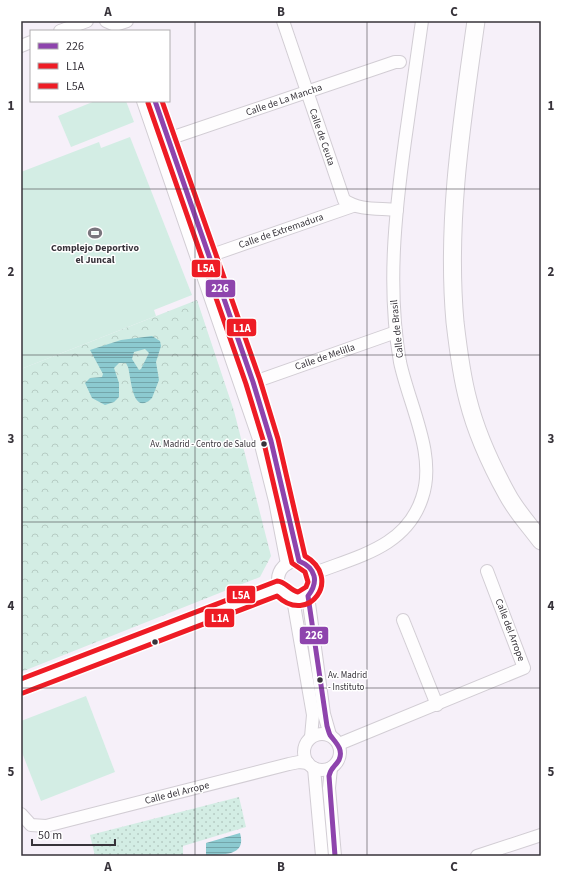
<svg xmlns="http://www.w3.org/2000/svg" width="562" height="877" font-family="'Source Sans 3',sans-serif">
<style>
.grass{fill:#d3ede4}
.park{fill:url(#park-crowns)}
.garden{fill:url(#garden-dots)}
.water{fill:url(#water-rules);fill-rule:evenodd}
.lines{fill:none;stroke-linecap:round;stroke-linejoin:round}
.minor-casing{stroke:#d2cdd4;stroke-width:14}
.highway-casing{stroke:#d2cdd4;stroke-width:19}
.minor{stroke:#fefdfe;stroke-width:12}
.highway{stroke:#fefdfe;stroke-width:17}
.bus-1-casing{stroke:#fff;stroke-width:8}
.bus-2-casing{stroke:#fff;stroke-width:8}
.bus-3-casing{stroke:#fff;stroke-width:8}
.bus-1{stroke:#8e44ad;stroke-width:5}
.bus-2{stroke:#ee1c25;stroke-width:5}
.bus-3{stroke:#ee1c25;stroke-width:5}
.grid{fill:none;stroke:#37333a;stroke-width:1;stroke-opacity:0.55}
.bus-dot{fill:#37333a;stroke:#fff;stroke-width:1.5}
.labels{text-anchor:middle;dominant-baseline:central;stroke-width:3;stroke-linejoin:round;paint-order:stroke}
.bus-label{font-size:9px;fill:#37333a;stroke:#fff;text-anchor:end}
.street-label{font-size:10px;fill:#37333a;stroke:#fff}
.poi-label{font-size:10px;font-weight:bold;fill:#37333a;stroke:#fff}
.line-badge{stroke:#fff;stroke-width:1.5}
.badge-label{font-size:11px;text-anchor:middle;font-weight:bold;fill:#fff}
.neatline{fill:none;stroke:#37333a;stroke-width:1.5}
.grid-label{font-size:13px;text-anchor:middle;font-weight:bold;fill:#37333a}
</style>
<defs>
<pattern id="park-crowns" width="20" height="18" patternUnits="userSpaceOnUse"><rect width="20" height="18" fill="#d3ede4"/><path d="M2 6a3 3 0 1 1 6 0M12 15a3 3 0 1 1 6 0" fill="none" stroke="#b6ccc4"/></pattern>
<pattern id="garden-dots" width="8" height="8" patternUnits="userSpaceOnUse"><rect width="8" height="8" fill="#d3ede4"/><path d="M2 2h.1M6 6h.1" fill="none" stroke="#b6ccc4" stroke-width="1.8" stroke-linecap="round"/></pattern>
<pattern id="water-rules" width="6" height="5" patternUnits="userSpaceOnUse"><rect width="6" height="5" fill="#8ccad0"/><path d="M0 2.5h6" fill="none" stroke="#73a5aa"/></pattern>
</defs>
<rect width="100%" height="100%" fill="#f6f0f9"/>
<!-- grass -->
<g class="grass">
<polygon points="95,101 126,101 134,122 71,147 58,116"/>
<polygon points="130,137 192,295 154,310 156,316 21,369 21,172 99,142 101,148"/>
<polygon points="86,696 115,772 41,801 21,750 21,721"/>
</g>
<!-- park -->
<polygon class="park" points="197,300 234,411 271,556 260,577 21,672 21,369"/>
<!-- garden -->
<polygon class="garden" points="239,797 246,827 183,846 183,856 95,856 90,835"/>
<!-- water -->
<g class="water">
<path d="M152,336L160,341L161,346L156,362L159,380L152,398C132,418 131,376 128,367L126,363H119L114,368L119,383V397L114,402L105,405L92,398L85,383L90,378L102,377L103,374L90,350L121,340ZM145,349L149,353L141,369L139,370L132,359L134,352Z"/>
<path d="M240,833C247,857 222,854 206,855V843Z"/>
</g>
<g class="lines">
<defs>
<g id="minor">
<polyline points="106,21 115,25 127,21"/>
<path d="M283,21L344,200C360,211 378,208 397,210"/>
<polyline points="60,31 87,21"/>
<polyline points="21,46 31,42"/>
<polyline points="143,101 261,445 275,501 287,564"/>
<polyline points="155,101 253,382 271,441 299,561"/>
<polyline points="168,139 395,62 400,62"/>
<polyline points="209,256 353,206"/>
<polyline points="246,385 396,332"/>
<circle cx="297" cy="580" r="19"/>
<path d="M315,573C358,556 406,547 422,498C437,455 409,405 400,362C387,289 395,214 405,141C411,101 416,61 422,21"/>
<polyline points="308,596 324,714 330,735"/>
<polyline points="293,599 313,715 311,737"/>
<polyline points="403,620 437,705"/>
<polyline points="21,686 279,588"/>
<circle cx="322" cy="752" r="18"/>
<polyline points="339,744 524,668 487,571"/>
<polyline points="314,768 322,856"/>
<polyline points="331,768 329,788 335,856"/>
<polyline points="21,814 31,825 46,826 289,764 299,762 308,763"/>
<polyline points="477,856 541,835"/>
</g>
<path id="highway" d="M476,21C462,121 446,221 455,322C458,348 461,374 468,400C476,432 491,465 507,494C516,511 530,526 541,541"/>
</defs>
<!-- minor casing -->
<use href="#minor" class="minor-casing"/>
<!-- highway casing -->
<use href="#highway" class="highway-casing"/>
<!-- minor -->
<use href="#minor" class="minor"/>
<!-- highway -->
<use href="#highway" class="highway"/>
<defs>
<path id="bus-1" d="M155,101L253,382L271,441L299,561C316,568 319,582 308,596L327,726C328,729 329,733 330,735C335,742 344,749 339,760C335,767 331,767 329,776L335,856"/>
<path id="bus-2" d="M23,693L277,596C309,626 343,578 305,556L278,439L260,380L162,101"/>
<path id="bus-3" d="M21,679L277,581C285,581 290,590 298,592L306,587L308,582L305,572L292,563L264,443L246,384L148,103"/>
</defs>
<!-- bus-1 casing -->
<use href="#bus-1" class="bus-1-casing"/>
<!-- bus-2 casing -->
<use href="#bus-2" class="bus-2-casing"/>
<!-- bus-3 casing -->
<use href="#bus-3" class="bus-3-casing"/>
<!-- bus-1 -->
<use href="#bus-1" class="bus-1"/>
<!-- bus-2 -->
<use href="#bus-2" class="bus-2"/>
<!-- bus-3 -->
<use href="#bus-3" class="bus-3"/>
</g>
<!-- grid -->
<path class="grid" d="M195,21V856M367,21V856M21,189H541M21,355H541M21,522H541M21,688H541"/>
<!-- icons -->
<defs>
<symbol id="stadium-bare" viewBox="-9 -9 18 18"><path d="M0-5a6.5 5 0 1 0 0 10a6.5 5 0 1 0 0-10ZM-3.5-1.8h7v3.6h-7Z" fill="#7a757d" stroke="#fff" stroke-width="2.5" paint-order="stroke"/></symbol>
</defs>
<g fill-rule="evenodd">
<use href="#stadium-bare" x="85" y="223" width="20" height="20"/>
</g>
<!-- markers -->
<g class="bus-dot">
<circle cx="264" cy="444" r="3.5"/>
<circle cx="155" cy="642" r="3.5"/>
<circle cx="320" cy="680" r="3.5"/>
</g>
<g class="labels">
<!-- bus labels -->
<g class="bus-label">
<text x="256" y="444">Av. Madrid - Centro de Salud</text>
<text x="328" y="675" text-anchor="start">Av. Madrid<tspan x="328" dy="12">- Instituto</tspan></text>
</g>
<!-- street labels -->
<g class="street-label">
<text transform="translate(284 100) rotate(-19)">Calle de La Mancha</text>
<text transform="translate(322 137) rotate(71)">Calle de Ceuta</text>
<text transform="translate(281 231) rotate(-19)">Calle de Extremadura</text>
<text transform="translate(397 329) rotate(-96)">Calle de Brasil</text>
<text transform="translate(325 357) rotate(-19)">Calle de Melilla</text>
<text transform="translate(510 630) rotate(69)">Calle del Arrope</text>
<text transform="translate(177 793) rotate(-14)">Calle del Arrope</text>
</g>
<!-- poi labels -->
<g class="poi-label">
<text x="95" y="248">Complejo Deportivo<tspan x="95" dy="12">el Juncal</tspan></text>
</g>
</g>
<g class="line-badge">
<rect x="191" y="259" width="30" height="19" rx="4" fill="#ee1c25"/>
<rect x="205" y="279" width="31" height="19" rx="4" fill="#8e44ad"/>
<rect x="226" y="318" width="31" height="19" rx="4" fill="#ee1c25"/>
<rect x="226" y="585" width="30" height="19" rx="4" fill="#ee1c25"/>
<rect x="204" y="608" width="31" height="20" rx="4" fill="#ee1c25"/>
<rect x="299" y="626" width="30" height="19" rx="4" fill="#8e44ad"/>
</g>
<g class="badge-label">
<text x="206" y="272">L5A</text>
<text x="220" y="292">226</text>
<text x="242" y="332">L1A</text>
<text x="241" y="599">L5A</text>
<text x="220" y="622">L1A</text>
<text x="314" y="639">226</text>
</g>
<!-- border -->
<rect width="562" height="877" fill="none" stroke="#ffffff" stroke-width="44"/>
<!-- legend -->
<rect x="30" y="30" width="140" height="72" fill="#ffffff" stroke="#afadb0"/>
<rect x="38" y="43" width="20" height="6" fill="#8e44ad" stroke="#afadb0"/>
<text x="66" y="50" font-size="12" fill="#37333a">226</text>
<rect x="38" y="63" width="20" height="6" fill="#ee1c25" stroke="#afadb0"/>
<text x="66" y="70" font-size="12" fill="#37333a">L1A</text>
<rect x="38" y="83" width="20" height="6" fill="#ee1c25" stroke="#afadb0"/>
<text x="66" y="90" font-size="12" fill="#37333a">L5A</text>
<!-- scale -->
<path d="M32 839v6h83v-6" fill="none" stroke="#37333a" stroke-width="2"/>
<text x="38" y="839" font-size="12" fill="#37333a" stroke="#ffffff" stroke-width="3" paint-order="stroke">50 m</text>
<rect x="22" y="22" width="518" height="833" class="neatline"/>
<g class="grid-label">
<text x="108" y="16">A</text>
<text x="281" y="16">B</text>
<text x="454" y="16">C</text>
<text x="11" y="110">1</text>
<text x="551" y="110">1</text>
<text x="11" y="276">2</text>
<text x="551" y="276">2</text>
<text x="11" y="443">3</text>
<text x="551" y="443">3</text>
<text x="11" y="610">4</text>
<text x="551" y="610">4</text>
<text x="11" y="776">5</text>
<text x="551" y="776">5</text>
<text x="108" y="871">A</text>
<text x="281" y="871">B</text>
<text x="454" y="871">C</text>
</g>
</svg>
